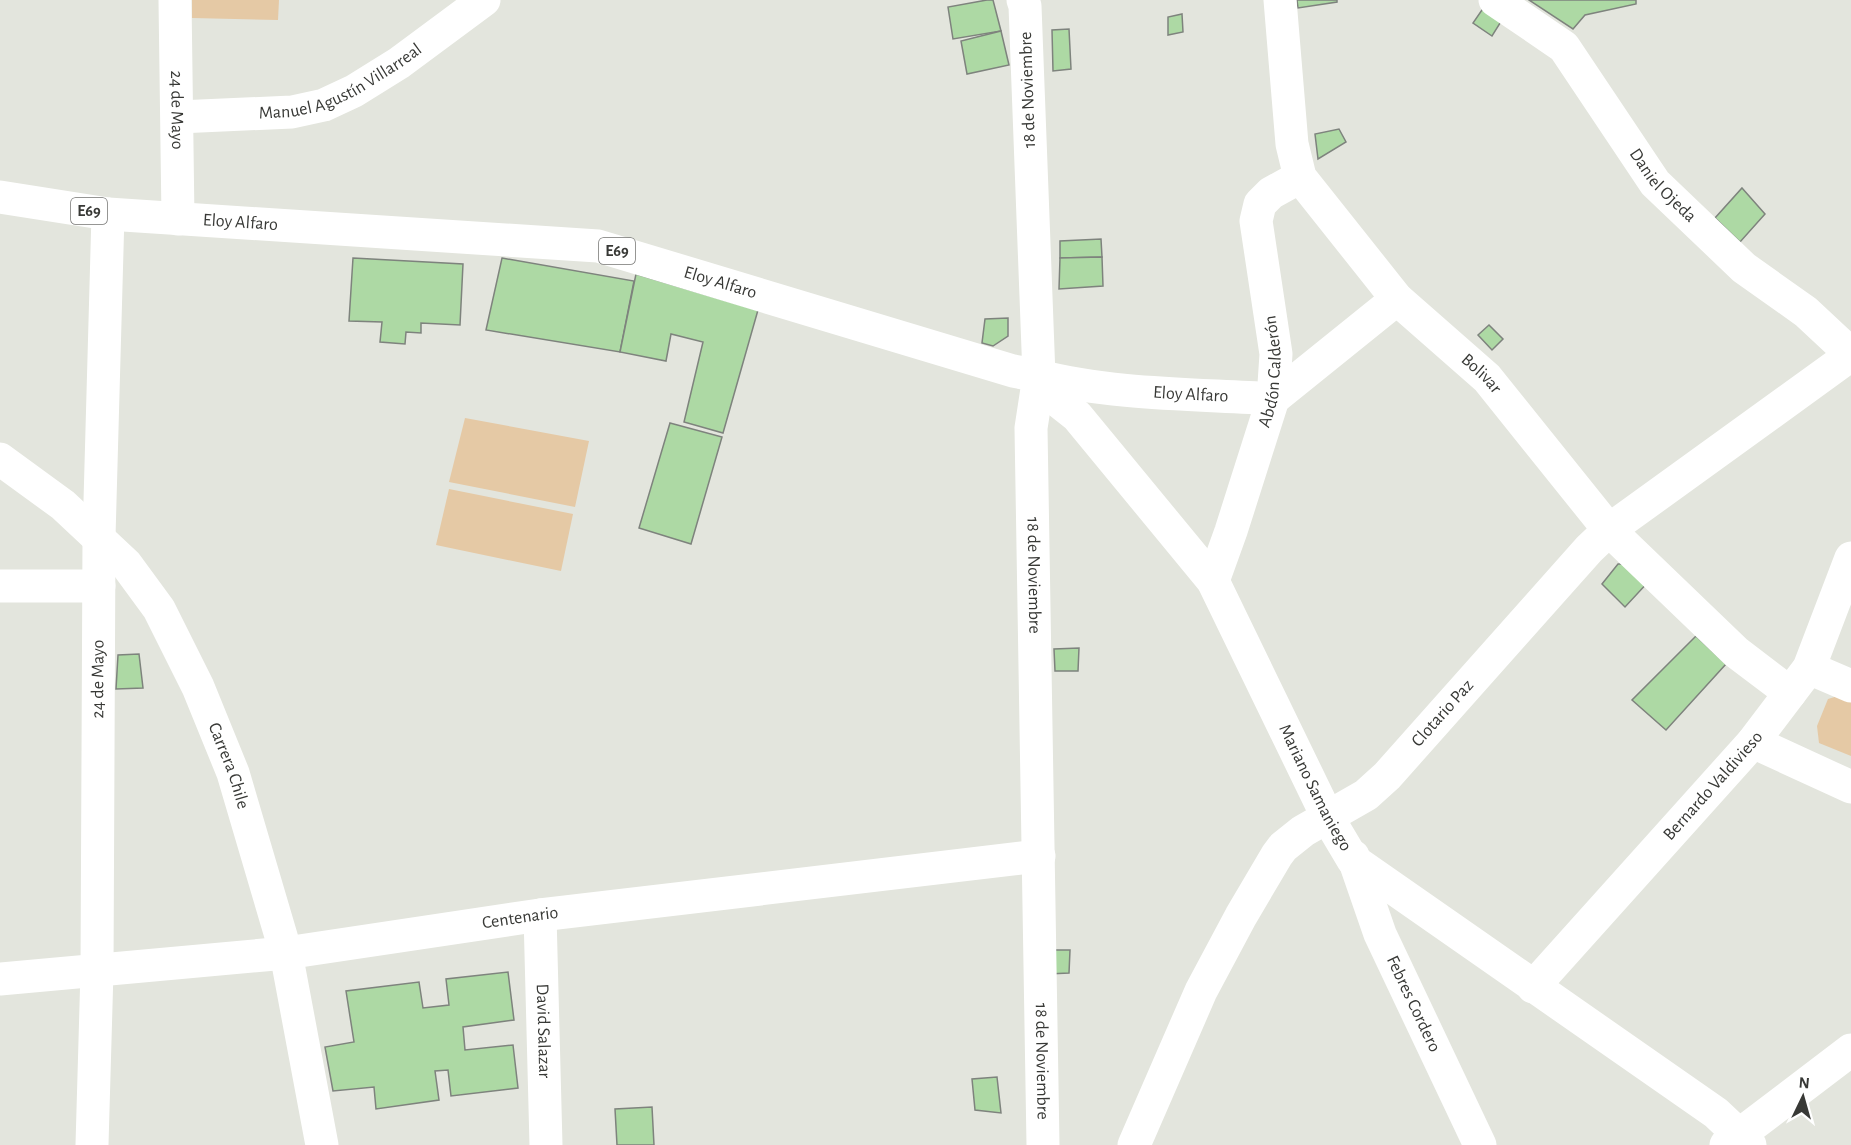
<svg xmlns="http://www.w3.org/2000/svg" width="1851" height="1145" font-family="'Alegreya Sans',sans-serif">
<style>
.green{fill:#e5c9a5}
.building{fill:#add9a4;stroke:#7e837d;stroke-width:1.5}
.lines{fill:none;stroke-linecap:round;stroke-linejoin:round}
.minor{stroke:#fff;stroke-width:33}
.secondary{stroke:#fff;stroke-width:33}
.primary{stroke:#fff;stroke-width:33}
.labels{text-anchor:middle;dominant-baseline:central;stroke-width:4.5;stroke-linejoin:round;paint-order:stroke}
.shield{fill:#fff;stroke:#747472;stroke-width:1.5}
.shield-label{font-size:16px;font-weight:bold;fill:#383936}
.street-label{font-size:18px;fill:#383936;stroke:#fff}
</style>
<rect width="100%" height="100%" fill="#e3e5dd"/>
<!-- green -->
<g class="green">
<polygon points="192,0 279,0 278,20 192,18"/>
<polygon points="465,418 589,441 575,507 449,482"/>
<polygon points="449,489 573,514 561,571 436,545"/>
<polygon points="1841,695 1851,699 1851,756 1819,743 1817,726 1828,699"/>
</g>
<!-- building -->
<g class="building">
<polygon points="987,0 993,0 1001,31 953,39 948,7"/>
<polygon points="1297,0 1337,0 1337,2 1298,8"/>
<polygon points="1529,0 1636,0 1636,4 1585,15 1573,29"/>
<polygon points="1484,7 1502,20 1492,36 1473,23"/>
<polygon points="1182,14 1183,32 1168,35 1168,17"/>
<polygon points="1069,29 1071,69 1053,71 1052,30"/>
<polygon points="1001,31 1009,65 967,74 961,41"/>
<polygon points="1339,129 1346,142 1318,159 1315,134"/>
<polygon points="1742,188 1765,214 1740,242 1715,218"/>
<polygon points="1101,239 1102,257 1060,258 1060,241"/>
<polygon points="1102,257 1103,286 1059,289 1060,258"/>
<polygon points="353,258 463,264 460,325 421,323 421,333 406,332 405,344 380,342 382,322 349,321"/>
<polygon points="502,258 634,281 620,352 486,330"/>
<polygon points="636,274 758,310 723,433 684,422 703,342 671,334 666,361 620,352"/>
<polygon points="1008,318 1008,336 993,346 982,343 985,319"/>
<polygon points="1489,325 1503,339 1492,350 1478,335"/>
<polygon points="670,423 722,437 691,544 639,528"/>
<polygon points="1618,564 1636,564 1650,580 1625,607 1602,584"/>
<polygon points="1696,636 1726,664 1666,730 1632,700"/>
<polygon points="1079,648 1078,671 1055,671 1054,649"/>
<polygon points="139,654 143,688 116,689 118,655"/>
<polygon points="1047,950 1070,950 1069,973 1048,974"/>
<polygon points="508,972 514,1020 463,1027 465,1050 513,1045 518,1088 451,1096 448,1070 435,1071 439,1100 376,1109 374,1087 333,1091 325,1047 354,1042 346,991 419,982 423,1008 449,1005 446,979"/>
<polygon points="997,1077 1001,1113 975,1110 972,1079"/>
<polygon points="652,1107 654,1145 617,1145 615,1109"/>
</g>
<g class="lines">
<!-- minor -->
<g class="minor">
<path id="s1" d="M175,0L178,219"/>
<path id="s2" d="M1280,0L1292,144L1300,177L1397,299L1487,378L1609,530L1736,652L1790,693"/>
<path id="s3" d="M1495,0L1564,47L1655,183L1744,268L1806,312L1851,354"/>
<path id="s4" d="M178,117L292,112L324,105L354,91L399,63L484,0"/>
<path id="s5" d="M1039,376L1058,401L1077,416L1213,581L1328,818L1353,860L1716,1113L1750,1145"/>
<path id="s6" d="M1039,376C1111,395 1198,394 1273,399L1397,299"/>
<path id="s7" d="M0,459L63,505L126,564L159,609L198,687L233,773L286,953L322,1145"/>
<path id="s8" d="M1213,581L1231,531L1273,399L1276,354L1256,221L1260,204L1271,193L1300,177"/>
<polyline points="0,586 99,586"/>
<polyline points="1809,668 1851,686"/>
<polyline points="1753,742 1851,787"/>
<path id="s9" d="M1353,856L1380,934L1480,1145"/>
<path id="s10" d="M540,915L546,1145"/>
<path id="s11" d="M0,979L286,953L540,915L1039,856"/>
<path id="s12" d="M1533,987L1753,742L1809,668L1851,558"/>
<path id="s13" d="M92,1145L97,971L99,537L108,214"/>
<path id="s14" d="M1134,1145L1201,991L1241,916L1277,855L1283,847L1303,831L1366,795L1387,776L1589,549L1609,530L1851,355"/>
<polyline points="1726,1145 1851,1050"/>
</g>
<!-- secondary -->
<path class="secondary" id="s15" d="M1039,376L1031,428L1043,1145"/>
<!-- primary -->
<path class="primary" id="s16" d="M0,197L108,214L598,246L1013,371L1039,376L1025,6L1023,0"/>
</g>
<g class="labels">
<!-- shield labels -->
<g class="shield">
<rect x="71" y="198" width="36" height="26" rx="4.5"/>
<rect x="599" y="238" width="36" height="26" rx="4.5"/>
</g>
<g class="shield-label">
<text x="89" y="211">E69</text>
<text x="617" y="251">E69</text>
</g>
<!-- street labels -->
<g class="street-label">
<text stroke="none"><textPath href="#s4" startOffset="170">Manuel Agustín Villarreal</textPath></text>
<text transform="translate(1028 90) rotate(-92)">18 de Noviembre</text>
<text stroke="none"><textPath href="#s1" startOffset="110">24 de Mayo</textPath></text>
<text stroke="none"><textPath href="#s3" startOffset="254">Daniel Ojeda</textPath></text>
<text stroke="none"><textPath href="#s16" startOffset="242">Eloy Alfaro</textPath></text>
<text stroke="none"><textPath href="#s16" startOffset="728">Eloy Alfaro</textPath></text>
<text stroke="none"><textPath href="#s8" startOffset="219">Abdón Calderón</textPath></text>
<text stroke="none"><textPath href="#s2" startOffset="447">Bolivar</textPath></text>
<text stroke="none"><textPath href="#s6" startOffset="153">Eloy Alfaro</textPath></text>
<text stroke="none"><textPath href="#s15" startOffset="200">18 de Noviembre</textPath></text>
<text stroke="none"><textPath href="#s13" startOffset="466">24 de Mayo</textPath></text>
<text stroke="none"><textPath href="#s14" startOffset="544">Clotario Paz</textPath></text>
<text stroke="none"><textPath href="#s7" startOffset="392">Carrera Chile</textPath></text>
<text stroke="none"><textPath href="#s12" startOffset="270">Bernardo Valdivieso</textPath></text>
<text stroke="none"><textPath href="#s5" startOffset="500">Mariano Samaniego</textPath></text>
<text stroke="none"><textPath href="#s11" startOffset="524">Centenario</textPath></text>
<text stroke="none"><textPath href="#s9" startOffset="160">Febres Cordero</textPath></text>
<text stroke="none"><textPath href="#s10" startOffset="116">David Salazar</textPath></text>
<text stroke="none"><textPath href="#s15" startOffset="686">18 de Noviembre</textPath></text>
</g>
</g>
<!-- north arrow -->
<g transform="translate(1803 1097) rotate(5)" stroke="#ffffff" stroke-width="4.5" paint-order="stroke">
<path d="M0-4.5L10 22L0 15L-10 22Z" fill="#383936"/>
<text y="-9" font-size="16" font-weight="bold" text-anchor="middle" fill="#383936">N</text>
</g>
</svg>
